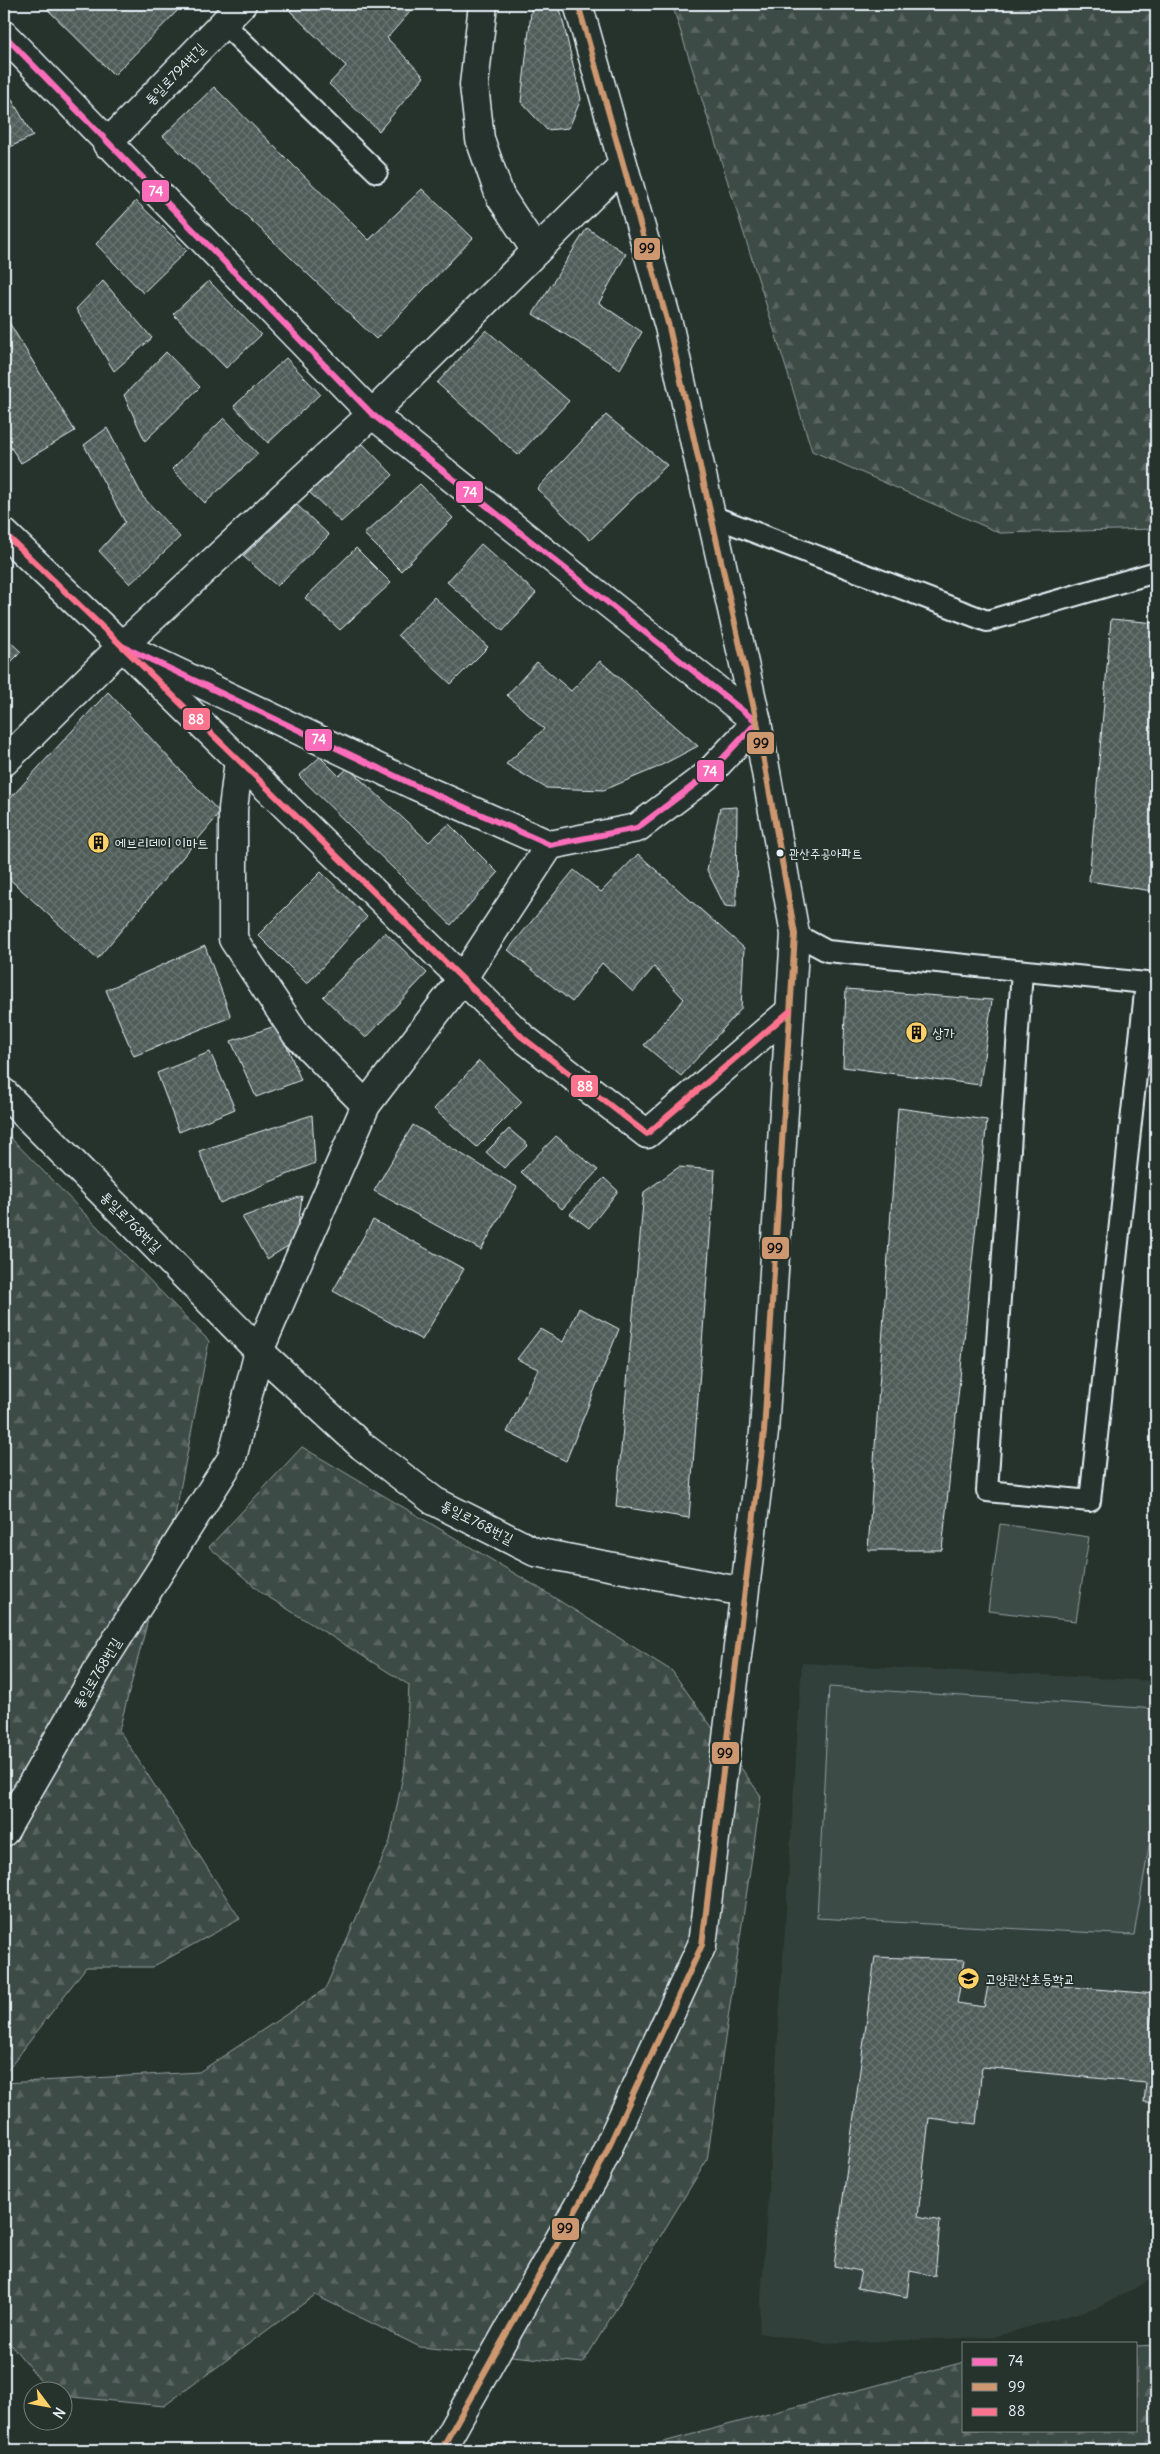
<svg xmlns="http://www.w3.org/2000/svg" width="1160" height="2454" font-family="Delius,'Poor Story',sans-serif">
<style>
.built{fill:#333f3a}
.forest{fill:url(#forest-firs);stroke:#939ea0}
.pitch{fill:#3e4b47;stroke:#939ea0}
.building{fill:url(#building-cross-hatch);stroke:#e8f1f8}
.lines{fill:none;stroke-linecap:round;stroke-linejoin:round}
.lane-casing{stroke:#e8f1f8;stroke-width:24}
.street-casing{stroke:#e8f1f8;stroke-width:31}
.secondary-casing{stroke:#e8f1f8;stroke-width:31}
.lane{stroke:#26332d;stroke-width:20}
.street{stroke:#26332d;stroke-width:28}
.secondary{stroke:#26332d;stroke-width:28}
.bus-1-casing{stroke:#26332d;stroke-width:10}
.bus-2-casing{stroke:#26332d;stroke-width:10}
.bus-3-casing{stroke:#26332d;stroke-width:10}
.bus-1{stroke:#fb6dba;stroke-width:6}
.bus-2{stroke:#cd976f;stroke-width:6}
.bus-3{stroke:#fc738d;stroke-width:6}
.bus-dot{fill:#e8f1f8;stroke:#26332d;stroke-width:2}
.labels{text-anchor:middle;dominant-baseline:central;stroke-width:4;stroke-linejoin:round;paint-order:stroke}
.bus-label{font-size:13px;fill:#e8f1f8;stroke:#26332d;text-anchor:start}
.street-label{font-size:14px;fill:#e8f1f8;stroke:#26332d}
.poi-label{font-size:14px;fill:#e8f1f8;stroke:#26332d;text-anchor:start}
.line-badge{stroke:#26332d;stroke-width:2}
.badge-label{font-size:14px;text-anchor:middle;font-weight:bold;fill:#fff}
.pale-badge-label{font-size:14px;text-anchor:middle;font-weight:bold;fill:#111}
</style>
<defs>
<pattern id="forest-firs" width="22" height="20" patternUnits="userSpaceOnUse" patternTransform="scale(1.25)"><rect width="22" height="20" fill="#3e4b47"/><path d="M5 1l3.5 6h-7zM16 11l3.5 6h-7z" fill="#5a6562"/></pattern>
<pattern id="building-cross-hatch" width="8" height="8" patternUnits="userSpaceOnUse" patternTransform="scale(1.25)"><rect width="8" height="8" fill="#505c59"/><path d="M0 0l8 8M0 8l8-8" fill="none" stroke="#697472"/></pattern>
</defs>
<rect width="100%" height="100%" fill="#26332d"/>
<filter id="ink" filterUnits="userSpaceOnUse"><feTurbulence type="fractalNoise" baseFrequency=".02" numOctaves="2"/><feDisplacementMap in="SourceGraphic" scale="10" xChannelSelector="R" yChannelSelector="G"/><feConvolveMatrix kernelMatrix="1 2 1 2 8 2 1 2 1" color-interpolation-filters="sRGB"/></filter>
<g filter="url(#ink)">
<!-- built -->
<polygon class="built" points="802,1663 1156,1681 1156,2277 1099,2307 993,2337 824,2343 759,2333"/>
<!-- forest -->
<g class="forest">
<polygon points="672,4 1156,4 1156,529 1000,533 812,451"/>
<polygon points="4,1131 209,1341 174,1521 119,1730 240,1919 152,1967 86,1967 4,2075"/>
<polygon points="302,1447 534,1585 672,1671 761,1796 707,2160 583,2363 420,2347 315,2295 164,2406 63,2396 62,2392 49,2391 4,2336 4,2083 199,2072 325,1989 390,1841 405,1765 409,1685 262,1593 209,1547"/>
<polygon points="1156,2345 1156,2450 653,2450 656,2444 964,2362 964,2430 1136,2430 1136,2346"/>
</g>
<!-- pitch -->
<g class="pitch">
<polygon points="1000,1524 1089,1537 1076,1621 988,1611"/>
<polygon points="829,1687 1156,1709 1156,1805 1134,1935 817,1918"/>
</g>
<!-- building -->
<g class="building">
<polygon points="42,4 184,4 114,75"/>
<polygon points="297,4 417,4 387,38 424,77 379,131 329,84 346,66 290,11"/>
<polygon points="532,4 559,4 581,99 569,128 547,130 521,102"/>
<polygon points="4,86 33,136 4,150"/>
<polygon points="214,87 369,240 422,189 473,238 376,339 163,136"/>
<polygon points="136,201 187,250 143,293 96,244"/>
<polygon points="587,228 626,254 599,303 642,332 620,369 533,314"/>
<polygon points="103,281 152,338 114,371 76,309"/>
<polygon points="209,281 261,335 226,368 173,314"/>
<polygon points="4,314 75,431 21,463 4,437"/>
<polygon points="486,330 569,401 518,455 437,383"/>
<polygon points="166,352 200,387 145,441 124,395"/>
<polygon points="286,358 320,394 268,443 234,406"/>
<polygon points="606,415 667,465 590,540 537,489"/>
<polygon points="224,418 258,454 205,503 172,469"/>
<polygon points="107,428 143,497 180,537 130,584 99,551 125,522 84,445"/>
<polygon points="361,442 393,475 341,522 309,492"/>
<polygon points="420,484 453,518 401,571 364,534"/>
<polygon points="297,505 329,535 277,586 243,556"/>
<polygon points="481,544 536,593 503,631 447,582"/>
<polygon points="356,548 391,583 340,630 305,598"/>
<polygon points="434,597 488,647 451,684 398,635"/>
<polygon points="1111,619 1156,623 1156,851 1152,891 1089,881"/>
<polygon points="4,636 21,652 4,669"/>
<polygon points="600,661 698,746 656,768 604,790 546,788 506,764 544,729 507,695 537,662 571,691"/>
<polygon points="108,692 220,813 97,959 4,874 4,805"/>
<polygon points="320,757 339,776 348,768 429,842 449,824 498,873 451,925 299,776"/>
<polygon points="737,807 736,907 725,906 707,870 720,808"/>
<polygon points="638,854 744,948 741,1009 681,1076 644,1045 684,999 654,967 633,992 602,963 572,1002 508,950 574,870 601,892"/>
<polygon points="321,872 367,917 307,984 258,935"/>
<polygon points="385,932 427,973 366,1038 323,997"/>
<polygon points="205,946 231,1017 134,1056 106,990"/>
<polygon points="846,989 992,1000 980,1085 843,1067"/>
<polygon points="278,1025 301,1080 256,1097 231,1041"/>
<polygon points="210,1052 235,1109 179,1132 157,1073"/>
<polygon points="479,1061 522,1102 477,1147 434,1109"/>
<polygon points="898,1108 987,1120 942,1550 868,1550"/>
<polygon points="312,1115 315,1163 220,1203 199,1151"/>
<polygon points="413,1125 517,1187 481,1250 374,1191"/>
<polygon points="509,1129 528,1145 504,1168 486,1152"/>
<polygon points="556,1136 598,1170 562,1209 521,1172"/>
<polygon points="679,1167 715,1170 689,1518 616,1506 644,1192"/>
<polygon points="604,1178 618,1191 589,1228 570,1214"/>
<polygon points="302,1196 296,1241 267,1259 242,1217"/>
<polygon points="373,1220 464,1269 422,1340 333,1291"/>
<polygon points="579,1308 619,1329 566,1461 507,1432 538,1369 517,1359 540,1329 563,1342"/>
<polygon points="875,1957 965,1960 957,2003 984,2007 989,1980 1155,1994 1150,2027 1156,2028 1156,2102 1144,2102 1146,2083 982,2067 976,2124 929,2118 918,2216 940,2221 935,2276 910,2271 907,2297 857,2288 861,2271 834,2266"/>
</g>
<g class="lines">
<defs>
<g id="lane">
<polyline points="223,23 377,172"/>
<polyline points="712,516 987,621 1156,572"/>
<polyline points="795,934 827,951 1156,984"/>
<polyline points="1022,971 987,1491 1090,1501 1146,983"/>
</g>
<g id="street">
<polyline points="483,4 474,85 480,139 500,196 536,251"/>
<polyline points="4,35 372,414 757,722 706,776 637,828 550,845 414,785 122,646"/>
<polyline points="107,144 242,4"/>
<polyline points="4,533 122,646 522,1037 647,1134 790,1011"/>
<polyline points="239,760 233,809 233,939 296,1034 366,1105"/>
<polyline points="4,762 122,646 372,414 623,165"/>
<polyline points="4,1832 103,1661 232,1458 259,1351 366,1105 462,979 550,845"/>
</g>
<g id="secondary">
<polyline points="4,1093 259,1351 362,1446 434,1501 535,1552 744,1592"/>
<polyline points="441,2450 595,2176 702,1945 764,1432 795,934 757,722 669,327 578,4"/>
</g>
</defs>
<!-- lane casing -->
<use href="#lane" class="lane-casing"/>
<!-- street casing -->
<use href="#street" class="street-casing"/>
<!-- secondary casing -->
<use href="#secondary" class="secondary-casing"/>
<!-- lane -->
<use href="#lane" class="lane"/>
<!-- street -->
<use href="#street" class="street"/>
<!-- secondary -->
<use href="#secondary" class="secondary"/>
<defs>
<polyline id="bus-1" points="4,35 372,414 757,722 706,776 637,828 550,845 414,785 122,646"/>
<polyline id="bus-2" points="441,2450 595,2176 702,1945 764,1432 795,934 757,722 669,327 578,4"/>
<polyline id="bus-3" points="4,533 122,646 522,1037 647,1134 790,1011"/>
</defs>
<!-- bus-1 casing -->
<use href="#bus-1" class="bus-1-casing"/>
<!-- bus-2 casing -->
<use href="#bus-2" class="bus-2-casing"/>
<!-- bus-3 casing -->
<use href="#bus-3" class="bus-3-casing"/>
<!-- bus-1 -->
<use href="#bus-1" class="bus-1"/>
<!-- bus-2 -->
<use href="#bus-2" class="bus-2"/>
<!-- bus-3 -->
<use href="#bus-3" class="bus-3"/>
</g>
</g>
<!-- icons -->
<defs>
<symbol id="building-disc" viewBox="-11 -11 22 22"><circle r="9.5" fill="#ffd166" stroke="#26332d"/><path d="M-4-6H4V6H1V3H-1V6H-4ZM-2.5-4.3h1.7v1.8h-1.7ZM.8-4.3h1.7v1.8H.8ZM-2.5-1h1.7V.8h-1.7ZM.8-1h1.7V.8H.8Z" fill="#111"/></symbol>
<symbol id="school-disc" viewBox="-11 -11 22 22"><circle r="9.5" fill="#ffd166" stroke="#26332d"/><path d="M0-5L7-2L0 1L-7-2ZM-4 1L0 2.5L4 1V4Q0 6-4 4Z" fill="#111"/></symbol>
</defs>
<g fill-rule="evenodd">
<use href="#building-disc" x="86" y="830" width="25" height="25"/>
<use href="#building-disc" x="904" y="1020" width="25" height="25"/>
<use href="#school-disc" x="956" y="1966" width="25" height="25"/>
</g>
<!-- markers -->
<circle class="bus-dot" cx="780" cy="853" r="4.5"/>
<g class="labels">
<!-- bus labels -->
<g class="bus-label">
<text x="789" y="853">관산주공아파트</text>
</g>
<!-- street labels -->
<g class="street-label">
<text transform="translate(175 74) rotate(-46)">통일로794번길</text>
<text transform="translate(131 1222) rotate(45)">통일로768번길</text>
<text transform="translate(477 1522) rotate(27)">통일로768번길</text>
<text transform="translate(97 1673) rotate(-59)">통일로768번길</text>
</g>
<!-- poi labels -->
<g class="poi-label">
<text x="115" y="843">에브리데이 이마트</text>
<text x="932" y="1033">상가</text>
<text x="985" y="1979">고양관산초등학교</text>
</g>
</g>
<g class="line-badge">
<rect x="141" y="179" width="29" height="24" rx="5" fill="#fb6dba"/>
<rect x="633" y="237" width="28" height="24" rx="5" fill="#cd976f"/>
<rect x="455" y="480" width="29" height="24" rx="5" fill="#fb6dba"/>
<rect x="182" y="707" width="29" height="24" rx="5" fill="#fc738d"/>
<rect x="304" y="728" width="29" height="24" rx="5" fill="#fb6dba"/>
<rect x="746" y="731" width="29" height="24" rx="5" fill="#cd976f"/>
<rect x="696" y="759" width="29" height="24" rx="5" fill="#fb6dba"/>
<rect x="570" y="1074" width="29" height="24" rx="5" fill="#fc738d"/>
<rect x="761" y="1236" width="29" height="24" rx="5" fill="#cd976f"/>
<rect x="711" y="1741" width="29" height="24" rx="5" fill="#cd976f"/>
<rect x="551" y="2217" width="29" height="24" rx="5" fill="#cd976f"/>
</g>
<g class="badge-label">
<text x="156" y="196">74</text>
<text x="470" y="497">74</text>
<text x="196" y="724">88</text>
<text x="319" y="744">74</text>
<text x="710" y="776">74</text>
<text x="585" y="1091">88</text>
</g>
<g class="pale-badge-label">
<text x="647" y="253">99</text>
<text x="761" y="748">99</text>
<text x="775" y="1253">99</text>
<text x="725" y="1758">99</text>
<text x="565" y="2233">99</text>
</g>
<!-- margin -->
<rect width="1160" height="2454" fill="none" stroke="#26332d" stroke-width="20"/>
<rect x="10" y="10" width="1140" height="2434" fill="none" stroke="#e8f1f8" stroke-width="2" filter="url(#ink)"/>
<!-- legend -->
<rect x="962" y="2342" width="175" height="90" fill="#26332d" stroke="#747f7e"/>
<rect x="972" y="2358" width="25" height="8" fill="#fb6dba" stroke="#747f7e"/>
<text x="1008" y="2366" font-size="15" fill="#e8f1f8">74</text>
<rect x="972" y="2383" width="25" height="8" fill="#cd976f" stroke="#747f7e"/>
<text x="1008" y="2392" font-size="15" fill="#e8f1f8">99</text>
<rect x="972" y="2408" width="25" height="8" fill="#fc738d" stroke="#747f7e"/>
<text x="1008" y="2416" font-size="15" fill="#e8f1f8">88</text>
<!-- north arrow -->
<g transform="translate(48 2406) rotate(122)"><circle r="24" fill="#26332d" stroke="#747f7e"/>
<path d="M0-4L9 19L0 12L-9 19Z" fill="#ffd166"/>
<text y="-8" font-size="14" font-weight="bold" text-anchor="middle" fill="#e8f1f8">N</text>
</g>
</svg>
